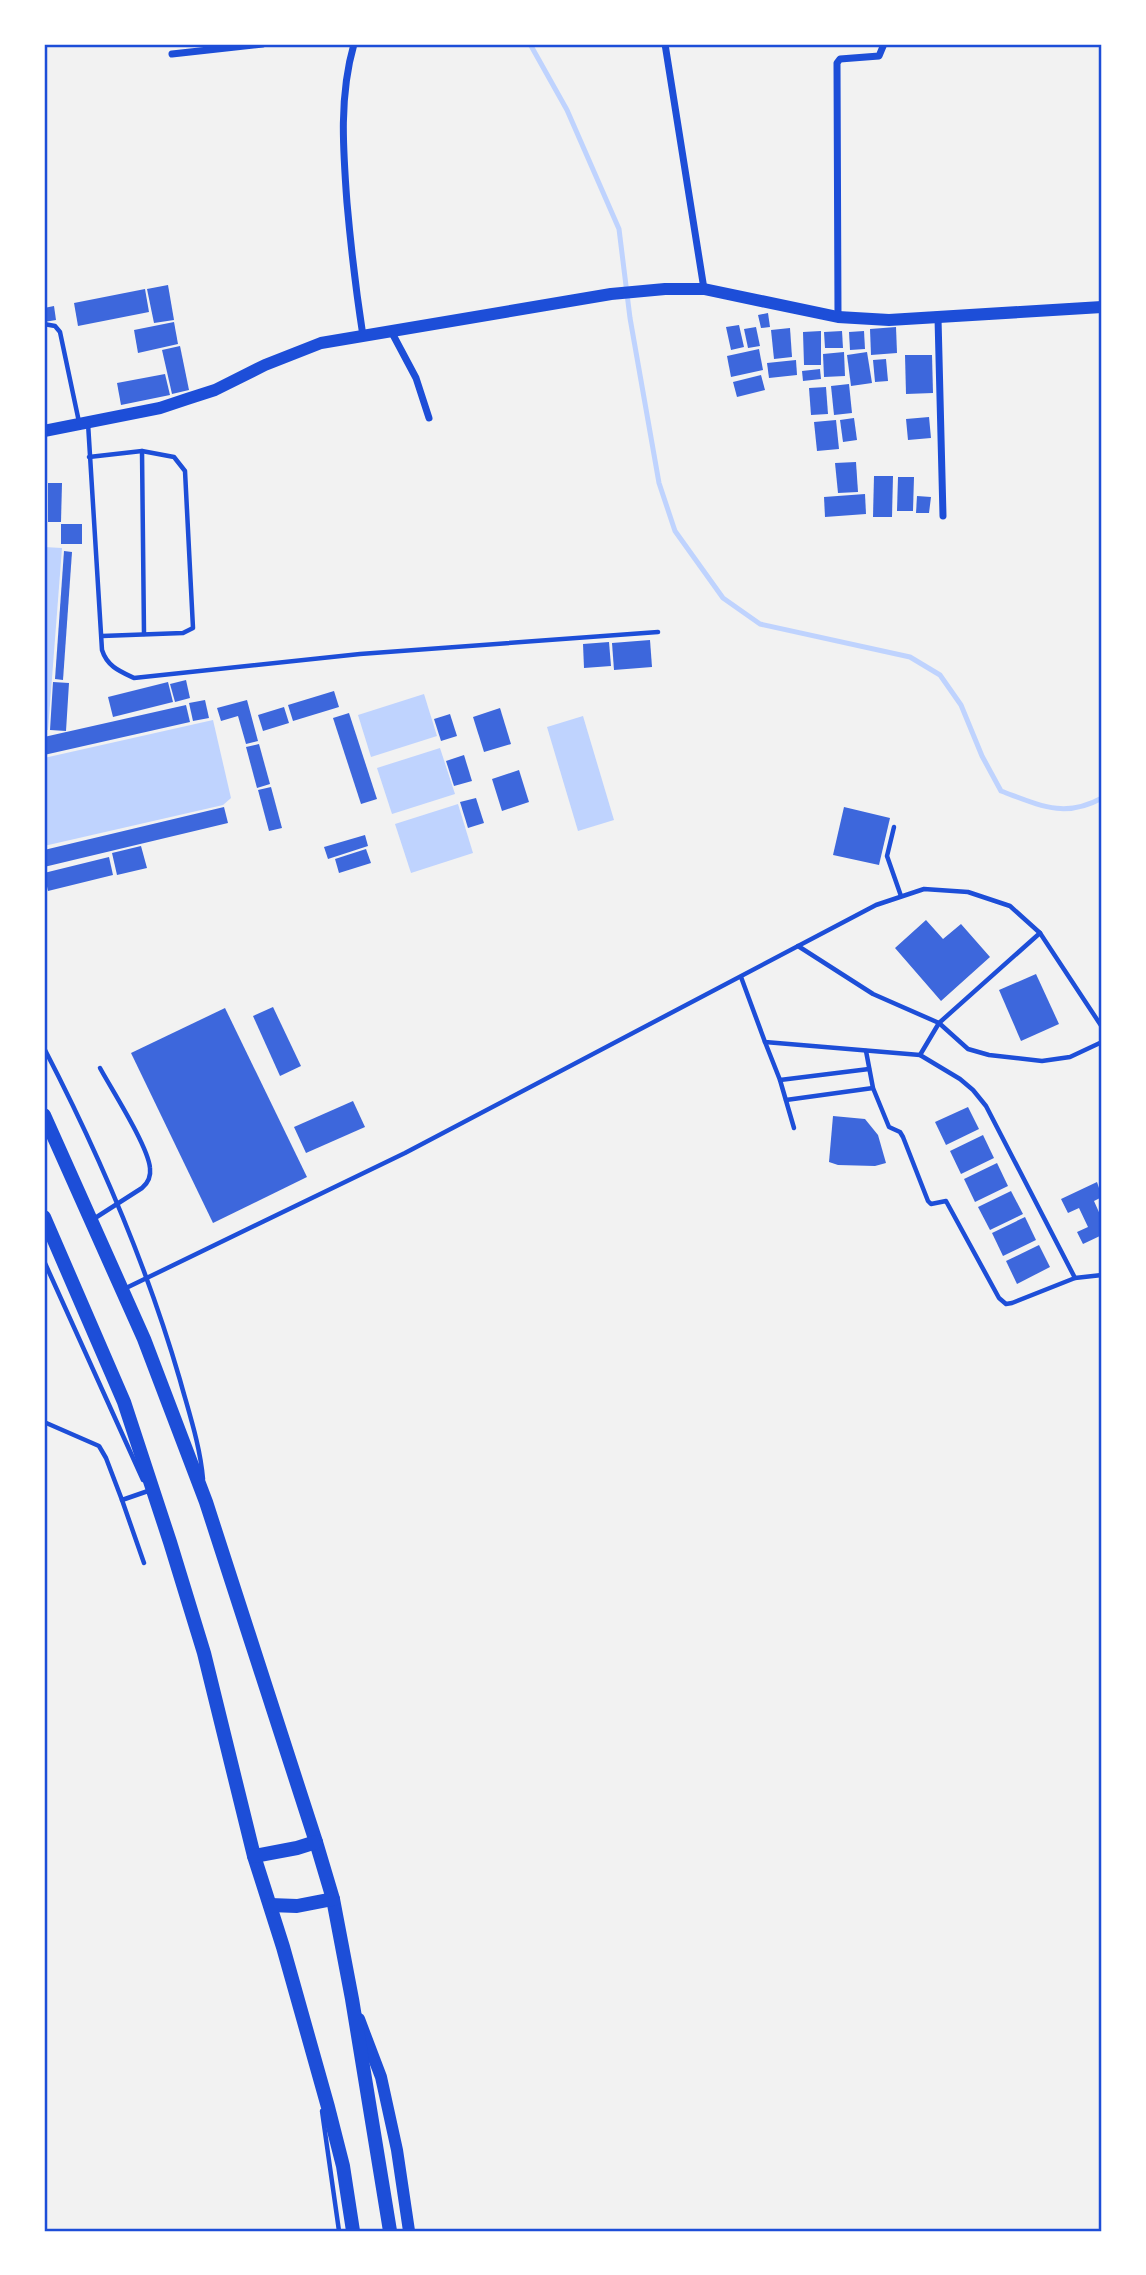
<svg xmlns="http://www.w3.org/2000/svg" width="1146" height="2275" font-family="'PT Sans',sans-serif">
<style>
.water{fill:#bfd3fe}
.lines{fill:none;stroke-linecap:round;stroke-linejoin:round}
.stream{stroke:#bfd3fe;stroke-width:5}
.building{fill:#3d67dc}
.service{stroke:#1d4ed8;stroke-width:4.5}
.minor{stroke:#1d4ed8;stroke-width:7}
.secondary{stroke:#1d4ed8;stroke-width:12}
.primary{stroke:#1d4ed8;stroke-width:14}
.neatline{fill:none;stroke:#1d4ed8;stroke-width:2.5}
</style>
<rect width="100%" height="100%" fill="#f2f2f2"/>
<!-- water -->
<g class="water">
<polygon points="44,547 62,548 48,730 44,730"/>
<polygon points="424,694 437,736 371,757 358,715"/>
<polygon points="583,716 614,820 578,831 547,727"/>
<polygon points="213,720 231,798 223,805 44,846 44,758"/>
<polygon points="440,748 455,794 392,814 377,768"/>
<polygon points="458,804 473,853 411,873 395,824"/>
</g>
<g class="lines">
<!-- stream -->
<path class="stream" d="M530,44L567,110L619,229L630,318L659,483L675,531L723,598L760,624L910,657L940,675L961,705L982,756L1001,791C1039,805 1064,819 1102,798"/>
</g>
<!-- building -->
<g class="building">
<polygon points="168,285 174,320 154,323 147,289"/>
<polygon points="145,289 149,312 78,326 74,303"/>
<polygon points="54,306 56,320 44,322 44,308"/>
<polygon points="768,313 770,327 761,328 758,315"/>
<polygon points="174,322 178,344 138,353 134,330"/>
<polygon points="739,325 744,347 731,350 726,327"/>
<polygon points="756,327 760,346 748,348 744,329"/>
<polygon points="896,327 897,353 871,355 870,329"/>
<polygon points="790,328 792,357 774,359 771,330"/>
<polygon points="821,331 821,365 804,365 803,332"/>
<polygon points="842,331 843,348 825,348 824,332"/>
<polygon points="864,331 865,349 850,350 849,332"/>
<polygon points="180,346 189,390 172,394 162,350"/>
<polygon points="759,349 763,370 731,377 727,356"/>
<polygon points="844,352 845,376 824,377 823,354"/>
<polygon points="867,352 872,383 851,386 847,355"/>
<polygon points="905,355 932,355 933,393 906,394"/>
<polygon points="886,359 888,381 875,382 873,360"/>
<polygon points="796,360 797,375 769,378 767,363"/>
<polygon points="820,369 821,379 803,381 802,371"/>
<polygon points="165,374 170,395 121,405 117,383"/>
<polygon points="761,375 765,390 737,397 733,382"/>
<polygon points="849,384 852,413 834,415 831,386"/>
<polygon points="826,387 828,414 811,415 809,388"/>
<polygon points="929,417 931,438 908,440 906,419"/>
<polygon points="854,418 857,440 843,442 840,420"/>
<polygon points="836,420 839,449 817,451 814,422"/>
<polygon points="856,462 858,492 838,493 835,463"/>
<polygon points="874,476 893,476 892,517 873,517"/>
<polygon points="898,477 914,477 913,511 897,511"/>
<polygon points="48,483 62,483 61,522 48,522"/>
<polygon points="865,494 866,514 825,517 824,497"/>
<polygon points="917,496 931,497 929,513 916,513"/>
<rect x="61" y="524" width="21" height="20"/>
<polygon points="64,551 72,552 63,680 55,679"/>
<polygon points="650,640 652,667 614,670 612,643"/>
<polygon points="609,642 611,666 584,668 583,644"/>
<polygon points="186,680 190,698 175,702 170,684"/>
<polygon points="53,682 69,683 66,731 50,730"/>
<polygon points="168,682 173,702 113,717 108,697"/>
<polygon points="334,691 339,707 293,721 288,705"/>
<polygon points="205,700 209,718 193,721 189,703"/>
<polygon points="247,700 258,741 246,744 238,716 221,721 217,708"/>
<polygon points="186,705 190,722 44,755 44,737"/>
<polygon points="284,707 289,723 263,731 258,715"/>
<polygon points="500,708 511,744 484,752 473,717"/>
<polygon points="349,713 377,799 361,804 333,718"/>
<polygon points="450,714 457,736 441,741 434,719"/>
<polygon points="259,744 270,784 257,788 246,747"/>
<polygon points="464,755 472,781 454,786 446,761"/>
<polygon points="519,770 529,802 502,811 492,779"/>
<polygon points="271,787 282,828 269,831 258,790"/>
<polygon points="476,798 484,823 468,828 460,802"/>
<polygon points="224,807 228,823 44,867 44,850"/>
<polygon points="844,807 890,818 879,865 833,855"/>
<polygon points="365,835 368,846 328,859 324,847"/>
<polygon points="141,846 147,868 117,875 112,853"/>
<polygon points="366,849 371,863 339,873 335,859"/>
<polygon points="109,857 113,875 48,891 44,873"/>
<polygon points="926,920 943,939 961,924 990,957 941,1001 895,948"/>
<polygon points="1036,974 1059,1024 1021,1041 999,990"/>
<polygon points="273,1007 301,1066 280,1076 253,1016"/>
<polygon points="225,1008 307,1177 213,1223 131,1053"/>
<polygon points="353,1101 365,1127 306,1153 294,1127"/>
<polygon points="968,1107 979,1129 946,1145 935,1122"/>
<polygon points="833,1116 865,1119 878,1135 886,1163 875,1166 838,1165 829,1162"/>
<polygon points="983,1135 994,1158 961,1174 950,1151"/>
<polygon points="997,1163 1008,1186 975,1202 964,1179"/>
<polygon points="1097,1182 1102,1197 1094,1201 1102,1219 1102,1235 1083,1244 1077,1232 1088,1227 1079,1208 1068,1213 1061,1199"/>
<polygon points="1011,1191 1023,1214 990,1230 978,1207"/>
<polygon points="1025,1217 1036,1240 1003,1256 992,1233"/>
<polygon points="1039,1245 1050,1267 1017,1284 1006,1261"/>
</g>
<g class="lines">
<!-- service -->
<g class="service">
<polyline points="44,324 55,326 60,332 79,422"/>
<path d="M88,423L102,650C107,666 119,671 134,678L360,654L658,632"/>
<polyline points="142,451 144,634"/>
<polyline points="89,457 142,451 174,457 185,471 193,628 183,633 102,636"/>
<polyline points="894,827 887,856 901,896"/>
<polyline points="798,946 873,994 939,1023 968,1049 989,1055 1042,1061 1070,1057 1102,1042"/>
<polyline points="741,977 765,1042 920,1055 960,1079 973,1090 986,1106 1075,1278 1102,1275"/>
<polyline points="765,1042 780,1080 794,1128"/>
<path d="M44,1048C99,1154 147,1266 180,1380C189,1413 200,1445 203,1479"/>
<polyline points="866,1051 873,1088 889,1127 900,1132 903,1137 928,1201 931,1204 946,1201 999,1298 1006,1304 1012,1303 1075,1278"/>
<polyline points="920,1055 939,1023 1040,933"/>
<polyline points="780,1080 869,1069"/>
<polyline points="786,1100 873,1088"/>
<path d="M92,1220L142,1188C148,1183 151,1176 150,1168C148,1146 112,1090 100,1068"/>
<polyline points="44,1261 143,1480"/>
<polyline points="124,1289 405,1153 876,905 924,889 968,892 1010,906 1040,933 1102,1027"/>
<polyline points="44,1422 99,1446 106,1458 122,1500 148,1491"/>
<polyline points="122,1500 144,1563"/>
<polyline points="322,2111 339,2231"/>
</g>
<!-- minor -->
<g class="minor">
<path d="M354,44C339,96 343,149 347,203C351,248 356,291 363,336"/>
<polyline points="665,44 704,289"/>
<polyline points="172,54 263,44"/>
<polyline points="838,317 837,63 840,59 879,56 884,44"/>
<polyline points="938,318 943,516"/>
<polyline points="391,331 416,378 429,418"/>
</g>
<!-- secondary -->
<g class="secondary">
<polyline points="44,431 160,408 187,399 215,390 265,365 321,343 611,294 665,289 704,289 838,317 889,320 1102,307"/>
<polyline points="359,2019 381,2077 397,2150 409,2231"/>
</g>
<!-- primary -->
<g class="primary">
<polyline points="44,1115 144,1339 206,1502 316,1842 333,1899 352,1999 390,2231"/>
<polyline points="44,1217 124,1402 170,1542 204,1653 254,1856 283,1947 328,2107 343,2166 353,2231"/>
<polyline points="254,1856 297,1848 316,1842"/>
<polyline points="270,1905 297,1906 333,1899"/>
</g>
</g>
<!-- border -->
<rect width="1146" height="2275" fill="none" stroke="#ffffff" stroke-width="91"/>
<rect x="46" y="46" width="1054" height="2184" class="neatline"/>
</svg>
